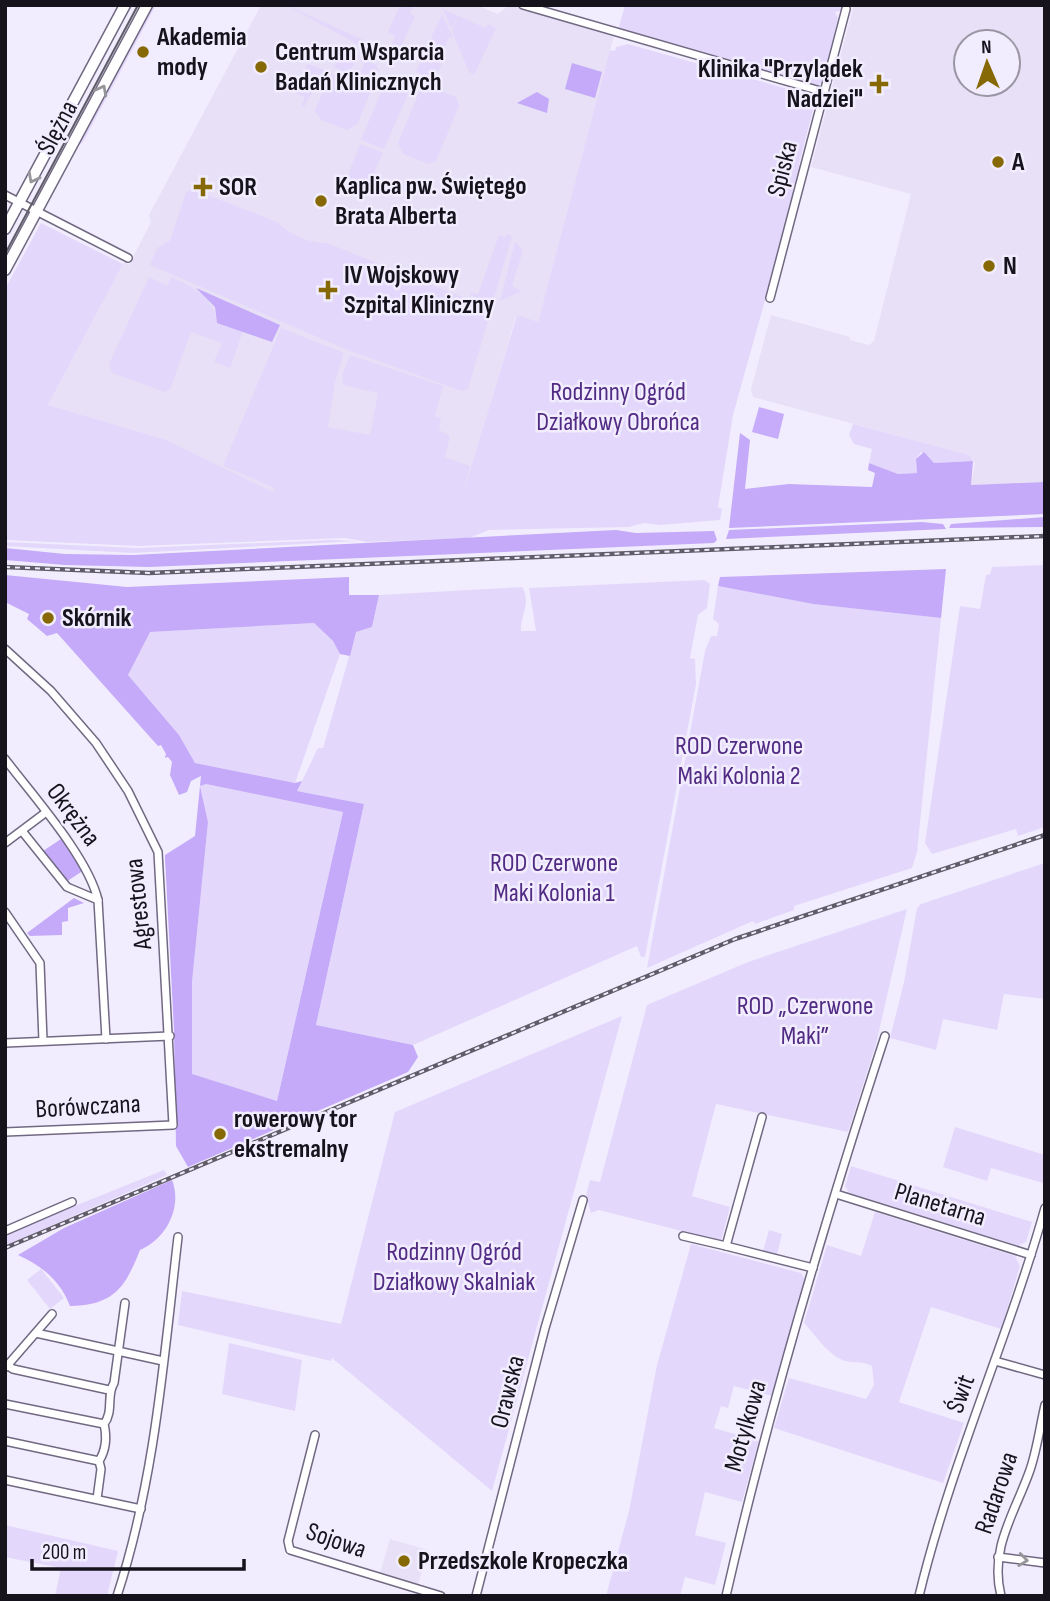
<svg xmlns="http://www.w3.org/2000/svg" width="1050" height="1601" font-family="'Sofia Sans Condensed',sans-serif">
<style>
.built{fill:#e7e0f6;fill-rule:evenodd}
.green{fill:#e3d8fb}
.forest{fill:#c4aaf8;fill-rule:evenodd}
.water{fill:#c6acfa}
.lines{fill:none;stroke-linecap:round;stroke-linejoin:round}
.street-casing{stroke:#716982;stroke-width:10}
.secondary-casing{stroke:#716982;stroke-width:13}
.street{stroke:#fff;stroke-width:7}
.secondary{stroke:#fff;stroke-width:10}
.tram{stroke:#605c68;stroke-width:2}
.rail-casing{stroke:#605c68;stroke-width:4.5}
.rail{stroke:#f2edfe;stroke-width:2;stroke-dasharray:5;stroke-linecap:butt}
.oneway{stroke:#969599}
.poi-dot{fill:#866904;stroke:#f2edfe;stroke-width:2.5}
.labels{text-anchor:middle;dominant-baseline:central;stroke-width:5;stroke-linejoin:round;paint-order:stroke}
.poi-label{font-size:26px;font-weight:bold;fill:#16131d;stroke:#f2edfe;text-anchor:start}
.street-label{font-size:26px;fill:#16131d;stroke:#f2edfe}
.park-label{font-size:26px;fill:#512b84;stroke:#f2edfe}
</style>
<rect width="100%" height="100%" fill="#f2edfe"/>
<!-- built -->
<g class="built">
<polygon points="261,5 476,5 498,14 509,5 614,36 538,323 516,316 451,538 385,540 247,481 164,439 48,405 124,262 129,265 151,222 149,215"/>
<path d="M854,5H1045V482L971,485L975,463L970,455L753,397L751,389L771,315L850,337V340L869,345L874,341L911,194L811,167ZM966,42H1008V84H966Z"/>
<polygon points="390,1539 428,1550 418,1584 380,1573"/>
</g>
<!-- green -->
<g class="green">
<polygon points="152,5 156,5 83,142 77,147"/>
<polygon points="286,5 388,51 395,36 388,32 400,5 413,7 410,14 415,16 393,64"/>
<polygon points="625,5 844,5 841,11 835,12 838,18 824,81 818,86 618,30"/>
<polygon points="443,9 485,28 488,24 496,28 474,75 469,72 452,31 458,18 451,28"/>
<polygon points="442,14 453,38 449,37 438,61 442,63 434,80 416,72"/>
<polygon points="628,44 809,95 815,102 799,164 802,168 733,415 718,507 722,509 720,520 660,525 644,523 629,527 489,530 469,538 367,542 345,538 138,546 5,540 5,289 41,223 123,264 48,405 164,439 273,492 275,488 223,466 281,328 344,353 335,382 328,427 370,435 378,393 343,385 342,375 350,355 443,386 435,416 441,418 439,430 450,436 445,457 470,466 461,501 517,315 538,322 610,50 615,51 616,47"/>
<polygon points="348,50 360,56 349,72 353,73 356,68 361,71 364,64 360,61 362,57 376,65 379,71 357,125 317,112 356,125 347,130 321,120 315,111 330,74 340,77 342,71 334,67 339,54"/>
<polygon points="307,64 324,70 304,107 301,106 305,97 295,93"/>
<polygon points="388,82 406,89 408,94 384,149 361,140 384,85"/>
<polygon points="427,86 456,97 459,106 436,161 429,164 403,154 398,143 419,92"/>
<polygon points="360,144 383,153 367,186 347,177"/>
<path d="M192,189L277,222C288,234 311,244 327,243L485,306L489,317L468,389L462,391L350,351L150,265L157,248L170,241L186,192Z"/>
<polygon points="507,234 512,236 494,298 486,302 470,295 471,292 478,294 499,235 505,237"/>
<polygon points="515,242 523,250 512,286 522,291 500,301"/>
<path d="M149,277L167,286L171,277C193,286 214,298 217,323L243,331L230,368L214,362L222,343L191,332L170,389L165,392L112,373L109,364Z"/>
<polygon points="853,424 970,455 973,461 934,463 921,452 916,459 917,473 898,474 869,463 872,449 854,444 849,435"/>
<polygon points="331,540 358,541 133,553 5,546 5,542 138,548"/>
<polygon points="1045,565 1045,827 1018,836 1016,829 932,854 925,843 960,606 980,609 986,575 990,574 992,567"/>
<path d="M704,580L710,584L707,608L698,615L690,658L695,659L696,684L645,957H641L637,946L413,1045L316,1025L364,804L297,791L318,748H323L356,632L372,627L379,595L522,587C532,603 520,615 521,631H536L529,588Z"/>
<polygon points="718,586 813,604 941,618 917,852 912,868 794,906 794,910 755,924 753,921 647,968 705,651 711,636 717,636 719,624 713,619"/>
<polygon points="314,623 333,641 340,654 295,783 195,763 179,735 128,675 149,632"/>
<polygon points="206,784 343,812 277,1101 192,1075 192,982 208,822 200,785"/>
<polygon points="1045,863 1045,999 1004,994 997,1030 943,1019 936,1050 890,1038 904,982 917,908 921,904"/>
<polygon points="907,909 876,1044 848,1132 716,1104 692,1196 730,1207 721,1241 599,1210 591,1213 586,1195 590,1180 600,1182 647,1005 748,962"/>
<polygon points="622,1016 492,1491 332,1358 331,1361 178,1325 182,1291 341,1324 395,1112"/>
<polygon points="955,1127 1045,1155 1043,1183 991,1168 987,1181 943,1167"/>
<polygon points="851,1166 1032,1222 1026,1242 1018,1246 849,1193 845,1186"/>
<polygon points="164,1170 167,1175 5,1246 5,1234"/>
<path d="M875,1212L1015,1256L1020,1266L1001,1329L931,1307L899,1402L964,1423L943,1483L774,1428L789,1378L866,1399L874,1385L872,1366C863,1361 855,1363 845,1361C828,1355 816,1336 804,1323L827,1245L861,1256Z"/>
<polygon points="769,1230 782,1234 777,1255 763,1251"/>
<polygon points="691,1244 801,1273 805,1280 772,1396 734,1386 728,1408 721,1406 714,1428 759,1441 742,1502 705,1492 695,1535 726,1543 715,1585 685,1577 680,1596 606,1596 629,1511 657,1365"/>
<polygon points="41,1269 64,1298 50,1309 27,1280"/>
<polygon points="229,1343 302,1360 295,1411 222,1394"/>
<polygon points="5,1525 118,1551 107,1596 55,1596 61,1568 5,1557"/>
</g>
<!-- forest -->
<g class="forest">
<polygon points="572,63 602,72 595,98 565,89"/>
<polygon points="537,92 549,99 547,113 517,103"/>
<polygon points="196,288 280,325 272,342 217,323 215,307"/>
<polygon points="740,433 750,440 745,489 789,484 872,487 875,473 868,470 869,463 898,474 917,473 916,459 924,452 934,463 973,461 971,485 1045,482 1045,514 729,528"/>
<polygon points="1045,517 1045,527 949,528 951,524"/>
<polygon points="922,522 943,524 946,529 726,539 729,530"/>
<polygon points="616,530 636,533 714,531 717,540 714,543 149,567 65,565 5,560 5,548 65,554 133,555"/>
<polygon points="946,569 941,618 813,604 718,586 720,577"/>
<path d="M5,575L127,587L349,577V595H379L372,627L356,632L350,656L340,654L333,641L314,623L150,632L128,675L179,735L195,763L295,783L302,781L297,791L364,804L316,1025L413,1045L418,1057L408,1072L188,1167L176,1146L174,1030L165,858V855L195,836L201,776L191,781L187,792L179,795L170,775L172,762L168,757L165,758L166,754L161,745L158,746L57,633L47,636L27,619L29,614L5,602ZM206,784L343,812L277,1101L192,1074V982L208,822L200,786Z"/>
<polygon points="61,839 84,870 66,882 43,851"/>
<polygon points="74,898 84,903 68,908 68,921 62,922 62,935 30,936 27,933"/>
<path d="M172,1180C183,1208 165,1240 140,1250C125,1288 114,1305 70,1306C60,1280 42,1266 18,1255L64,1228Z"/>
</g>
<!-- water -->
<polygon class="water" points="759,407 784,414 778,439 752,432"/>
<g class="lines">
<defs>
<g id="street">
<polyline points="523,5 824,92"/>
<polyline points="5,195 128,258"/>
<polyline points="770,298 846,9"/>
<polyline points="5,649 51,691 96,743 128,791 158,852 173,1125 5,1132"/>
<path d="M5,759C33,796 88,857 98,900L67,887L22,831"/>
<polyline points="5,843 45,813"/>
<polyline points="98,900 106,1039"/>
<polyline points="5,912 40,963 43,1041"/>
<polyline points="5,1043 170,1036"/>
<polyline points="762,1117 726,1246 813,1268"/>
<polyline points="836,1194 1031,1255"/>
<polyline points="5,1231 72,1202"/>
<polyline points="683,1236 726,1246"/>
<polyline points="36,1333 163,1361"/>
<polyline points="995,1361 1045,1375"/>
<polyline points="7,1365 13,1369 109,1390"/>
<polyline points="6,1367 52,1314"/>
<polyline points="5,1404 104,1424"/>
<polyline points="315,1435 288,1541 290,1550 441,1596"/>
<polyline points="5,1441 99,1461"/>
<polyline points="5,1480 141,1509"/>
<path d="M97,1499L101,1469L99,1461C106,1450 107,1437 104,1424C114,1411 106,1395 114,1383L125,1303"/>
<polyline points="998,1557 1045,1563"/>
<path d="M117,1596C155,1480 164,1357 178,1237"/>
<polyline points="476,1596 545,1328 583,1200"/>
<path d="M726,1596C769,1407 825,1220 885,1036"/>
<path d="M919,1596C951,1463 1008,1339 1045,1208"/>
<path d="M1001,1596C989,1548 1015,1513 1030,1470C1037,1450 1040,1426 1045,1405"/>
</g>
<g id="secondary">
<polyline points="5,229 125,5"/>
<polyline points="5,270 147,5"/>
</g>
</defs>
<!-- street casing -->
<use href="#street" class="street-casing"/>
<!-- secondary casing -->
<use href="#secondary" class="secondary-casing"/>
<!-- street -->
<use href="#street" class="street"/>
<!-- secondary -->
<use href="#secondary" class="secondary"/>
<!-- tram -->
<polyline class="tram" points="5,254 138,5"/>
<defs>
<g id="rail">
<polyline points="5,567 149,573 1045,536"/>
<polyline points="5,1248 735,939 1045,835"/>
</g>
</defs>
<!-- rail casing -->
<use href="#rail" class="rail-casing"/>
<!-- rail -->
<use href="#rail" class="rail"/>
</g>
<!-- one-way arrows -->
<defs><path id="oneway-chevron" d="M-2-3.5L2.5 0L-2 3.5" fill="none" stroke-width="1.6" stroke-linecap="round" stroke-linejoin="round" transform="scale(1.75)"/></defs>
<g class="oneway">
<use href="#oneway-chevron" transform="translate(102 90) rotate(-62)"/>
<use href="#oneway-chevron" transform="translate(33 178) rotate(118)"/>
<use href="#oneway-chevron" transform="translate(1023 1560) rotate(7)"/>
</g>
<!-- markers -->
<g class="poi-dot">
<circle cx="143" cy="52" r="7"/>
<circle cx="261" cy="67" r="7"/>
<path d="M875.5 73.5h7v7h7v7h-7v7h-7v-7h-7v-7h7z"/>
<circle cx="998" cy="162" r="7"/>
<path d="M199.5 176.5h7v7h7v7h-7v7h-7v-7h-7v-7h7z"/>
<circle cx="321" cy="201" r="7"/>
<circle cx="989" cy="266" r="7"/>
<path d="M324.5 279.5h7v7h7v7h-7v7h-7v-7h-7v-7h7z"/>
<circle cx="48" cy="618" r="7"/>
<circle cx="220" cy="1134" r="7"/>
<circle cx="404" cy="1561" r="7"/>
</g>
<g class="labels">
<!-- poi labels -->
<g class="poi-label">
<text x="157" y="37">Akademia<tspan x="157" dy="30">mody</tspan></text>
<text x="275" y="52">Centrum Wsparcia<tspan x="275" dy="30">Badań Klinicznych</tspan></text>
<text x="863" y="69" text-anchor="end">Klinika "Przylądek<tspan x="863" dy="30">Nadziei"</tspan></text>
<text x="1012" y="162">A</text>
<text x="335" y="186">Kaplica pw. Świętego<tspan x="335" dy="30">Brata Alberta</tspan></text>
<text x="219" y="187">SOR</text>
<text x="1003" y="266">N</text>
<text x="344" y="275">IV Wojskowy<tspan x="344" dy="30">Szpital Kliniczny</tspan></text>
<text x="62" y="618">Skórnik</text>
<text x="234" y="1119">rowerowy tor<tspan x="234" dy="30">ekstremalny</tspan></text>
<text x="418" y="1561">Przedszkole Kropeczka</text>
</g>
<!-- street labels -->
<g class="street-label">
<text transform="translate(58 128) rotate(-62)">Ślężna</text>
<text transform="translate(783 169) rotate(-76)">Spiska</text>
<text transform="translate(73 815) rotate(53)">Okrężna</text>
<text transform="translate(139 904) rotate(-96)">Agrestowa</text>
<text transform="translate(88 1107) rotate(-3)">Borówczana</text>
<text transform="translate(940 1205) rotate(17)">Planetarna</text>
<text transform="translate(508 1392) rotate(-76)">Orawska</text>
<text transform="translate(961 1394) rotate(-70)">Świt</text>
<text transform="translate(746 1426) rotate(-74)">Motylkowa</text>
<text transform="translate(997 1493) rotate(-71)">Radarowa</text>
<text transform="translate(336 1541) rotate(19)">Sojowa</text>
</g>
<!-- park labels -->
<g class="park-label">
<text x="618" y="392">Rodzinny Ogród<tspan x="618" dy="30">Działkowy Obrońca</tspan></text>
<text x="739" y="746">ROD Czerwone<tspan x="739" dy="30">Maki Kolonia 2</tspan></text>
<text x="554" y="863">ROD Czerwone<tspan x="554" dy="30">Maki Kolonia 1</tspan></text>
<text x="805" y="1006">ROD „Czerwone<tspan x="805" dy="30">Maki”</tspan></text>
<text x="454" y="1252">Rodzinny Ogród<tspan x="454" dy="30">Działkowy Skalniak</tspan></text>
</g>
</g>
<!-- border -->
<rect width="1050" height="1601" fill="none" stroke="#16131d" stroke-width="14"/>
<!-- north arrow -->
<g transform="translate(987 63) rotate(358)"><circle r="33" fill="#f2edfe" stroke="#9a96a4" stroke-width="2"/>
<path d="M0-5L12 26L0 18L-12 26Z" fill="#866904"/>
<text y="-10" font-size="19" font-weight="bold" text-anchor="middle" fill="#16131d">N</text>
</g>
<!-- scale -->
<path d="M32 1559v10h212v-10" fill="none" stroke="#16131d" stroke-width="3.5"/>
<text x="42" y="1559" font-size="21" fill="#16131d" stroke="#f2edfe" stroke-width="5" paint-order="stroke">200 m</text>
</svg>
